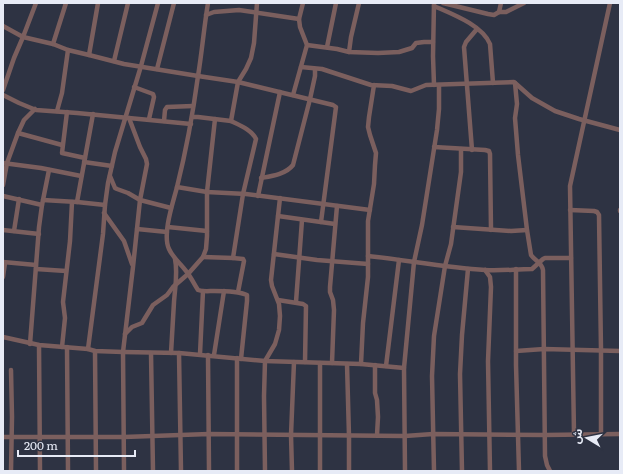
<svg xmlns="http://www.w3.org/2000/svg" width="623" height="474" font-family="Literata,'Noto Sans Arabic',serif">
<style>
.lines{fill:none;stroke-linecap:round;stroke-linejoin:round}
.street{stroke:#7b5f5e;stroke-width:4.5}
</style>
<rect width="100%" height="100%" fill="#2e3343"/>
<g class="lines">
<!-- street -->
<g class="street">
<path d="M208,3C204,27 202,52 198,76C193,113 186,151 177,187L207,192L246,194L370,210"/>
<polyline points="434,3 433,56 434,85"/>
<polyline points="443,3 488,14 494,15 499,12 501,3"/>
<path d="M434,6C452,14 482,25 490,44L493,83"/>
<polyline points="499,12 506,12 524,3"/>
<polyline points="206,15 214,12 239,10 299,19"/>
<polyline points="3,26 23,37 36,3"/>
<polyline points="53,44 66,3"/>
<polyline points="307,45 337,49 349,52 378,53 399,52 412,48 416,43 424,42 433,42"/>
<polyline points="327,47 336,3"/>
<polyline points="349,52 351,37 359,3"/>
<polyline points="89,55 98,3"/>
<polyline points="114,61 128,3"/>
<polyline points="301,67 322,69 371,85 392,86 411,91 426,85 514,82 532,98 555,111 579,119 620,130"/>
<polyline points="157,69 174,3"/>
<path d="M515,83L517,104L515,118L518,155L527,230L531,255C535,261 542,262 543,270L545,456L547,465L550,471"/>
<polyline points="134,87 153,94 154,97 149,119"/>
<polyline points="3,90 14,58 23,37 53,44 68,50 89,55 124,64 198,76 238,82 333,105 336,107 321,222"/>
<polyline points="3,95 19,103 36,110 77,113 191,124"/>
<polyline points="293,95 307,45 300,27 299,19 303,3"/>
<polyline points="57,111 62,93 68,50"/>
<polyline points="67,112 62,153 85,158"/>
<polyline points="192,117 198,117 231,121 238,82 246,69 251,58 254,43 257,3"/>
<polyline points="164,121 165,110 167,107 193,106"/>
<path d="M231,121C239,125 252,130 256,139L243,194L233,258"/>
<polyline points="18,133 62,145"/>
<polyline points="434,147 485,150 489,151 490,154 491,230"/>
<polyline points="472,150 464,47 466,42 477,29"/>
<polyline points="84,162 112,166"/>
<polyline points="3,163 41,168 81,176"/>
<polyline points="110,176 115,188 117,189 128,193 140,200 171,208"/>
<path d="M261,178C272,176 286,174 293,165L310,99L315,76V69"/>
<polyline points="3,185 7,163 18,133 24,120 35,109"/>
<path d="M177,187C173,203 162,234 169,249C173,258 181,264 186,271C191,277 194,284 198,290C203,292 209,291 214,291C225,291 238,291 247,295V301L241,359"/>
<polyline points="3,196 42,205"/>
<polyline points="258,196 280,92"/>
<polyline points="43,200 77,202 105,205"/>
<polyline points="77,202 93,114"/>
<polyline points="570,210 594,211 597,212 599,215 601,350 601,434"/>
<polyline points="620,210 620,211"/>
<polyline points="104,213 124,241 132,264"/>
<polyline points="278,216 335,224"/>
<polyline points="168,227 207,231"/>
<polyline points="453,227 511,231 527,230"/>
<polyline points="137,229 167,232"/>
<polyline points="3,230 39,234"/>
<polyline points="14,231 19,199"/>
<polyline points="274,254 317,260 368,264"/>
<path d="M368,256C407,260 446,268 485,270C501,271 516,269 532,269L543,259L545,258H571"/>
<polyline points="203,257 233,258 243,259 244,261 238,292"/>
<polyline points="3,262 36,265"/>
<polyline points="36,269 66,271"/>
<polyline points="516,269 516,365 519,471"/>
<polyline points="485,270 490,277 491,287 488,361 490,471"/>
<polyline points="3,277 5,263"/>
<polyline points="278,300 303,304 306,306 305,362"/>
<polyline points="296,302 302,220"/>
<polyline points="125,334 132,327 142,323 153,305 167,295 173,287 188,274 203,257 206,249 207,236 207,192 215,119"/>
<polyline points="3,337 39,345 88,349 95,351 123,352 179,353 265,361 361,364 404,368"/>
<polyline points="30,344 39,227 42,205 49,170"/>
<polyline points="39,345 40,471"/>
<polyline points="62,347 65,318 63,302 70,241 72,202"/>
<polyline points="67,347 68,471"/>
<polyline points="88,349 103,234 105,205 108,183 115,152 141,66 158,3"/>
<polyline points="95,351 96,471"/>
<polyline points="516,351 544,349 620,351"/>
<polyline points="151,353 153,471"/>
<path d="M171,353C172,336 173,319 174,302C175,287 178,273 175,259"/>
<polyline points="179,353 181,471"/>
<polyline points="200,354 203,291"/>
<polyline points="208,355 209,471"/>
<polyline points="214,355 224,291"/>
<polyline points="237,358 237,471"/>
<polyline points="320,363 320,471"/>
<polyline points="332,363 334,310 333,300 330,292 330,287 337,206"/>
<polyline points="347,364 349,436 349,471"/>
<polyline points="361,364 363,323 368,277 368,221 374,184 375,165 376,153 370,135 368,127 369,117 374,85"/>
<polyline points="375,365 375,393 377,400 378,417 377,435"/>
<polyline points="386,366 399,260"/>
<polyline points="11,370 12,417 11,471"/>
<polyline points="574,434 570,186 610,3"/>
<polyline points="3,437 124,437 209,434 405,436 433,434 545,435 620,434"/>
<polyline points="124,471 123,352 133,267 140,200 147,164 146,159 140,147 129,118"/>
<polyline points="265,471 264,396 265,361 275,344 279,330 280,316 279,304 272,286 271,280 278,216 280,198"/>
<polyline points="292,471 291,435 294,362"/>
<polyline points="405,471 404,368 414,262 422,225 437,130 439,109 439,85"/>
<polyline points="434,471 432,376 434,336 445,266 451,244 461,172 461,149"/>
<polyline points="462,471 460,374 462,335 468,269"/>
</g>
</g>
<!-- border -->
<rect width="623" height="474" fill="none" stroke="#e7ebf6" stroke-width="8"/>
<!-- north arrow -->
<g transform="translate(587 438) rotate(280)" stroke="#2e3343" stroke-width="3" paint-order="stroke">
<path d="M0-3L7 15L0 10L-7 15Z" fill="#e7ebf6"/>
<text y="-6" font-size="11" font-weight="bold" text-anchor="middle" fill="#e7ebf6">ش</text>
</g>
<!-- scale -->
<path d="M18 450v6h117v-6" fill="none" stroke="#e7ebf6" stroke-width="2"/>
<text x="24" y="450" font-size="12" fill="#e7ebf6" stroke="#2e3343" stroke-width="3" paint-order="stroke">200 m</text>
</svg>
